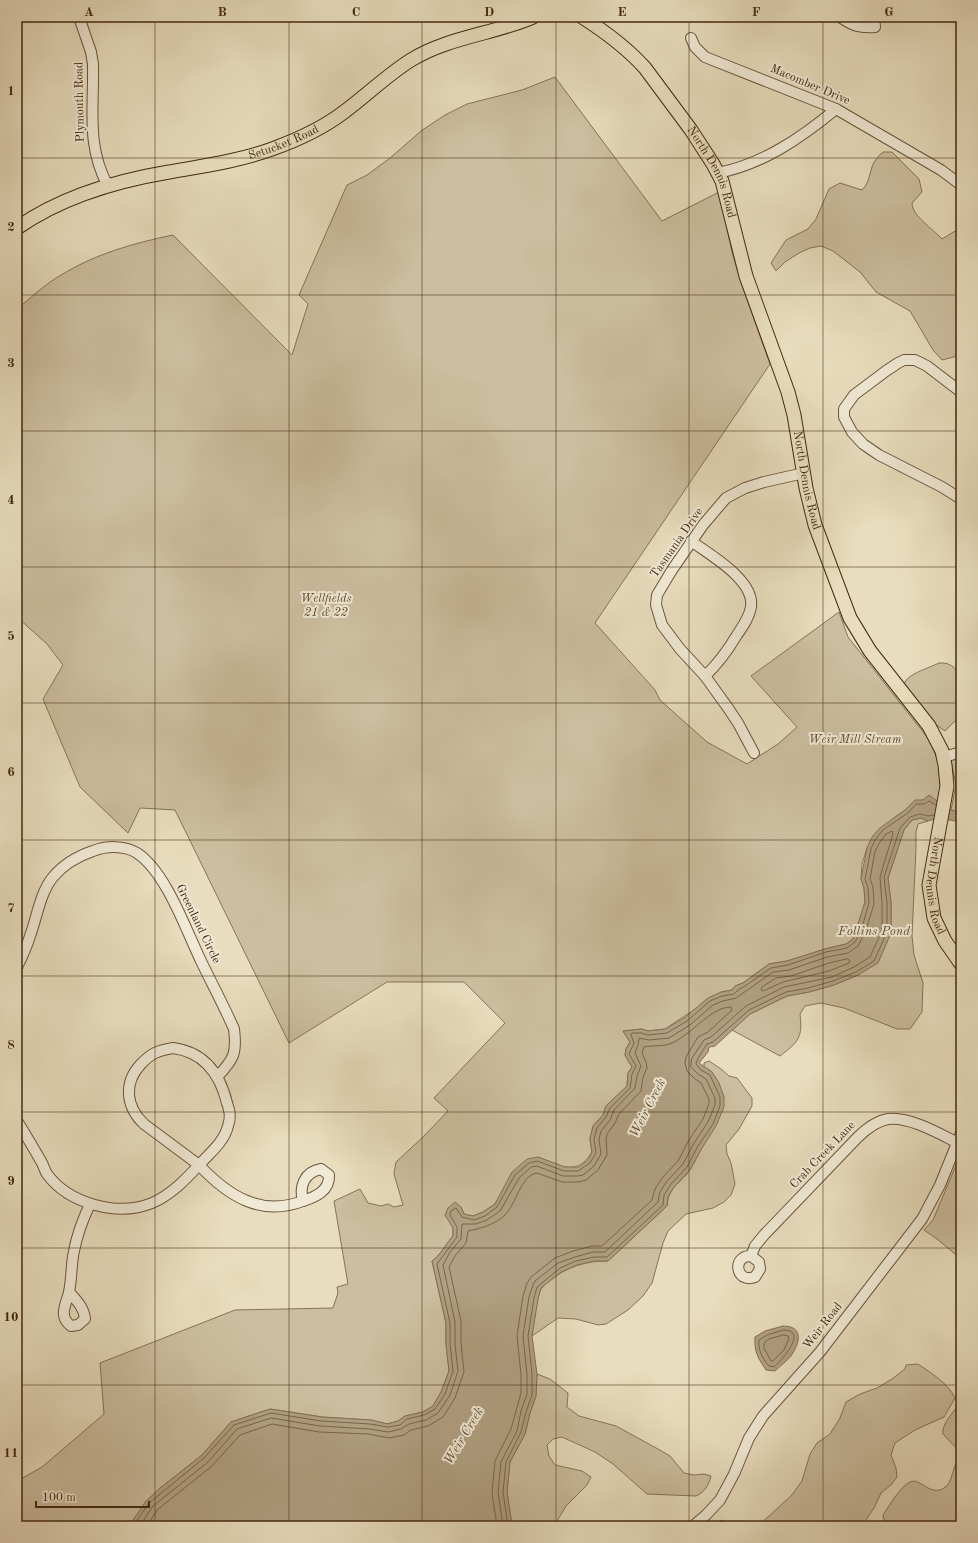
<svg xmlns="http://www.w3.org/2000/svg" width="978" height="1543" font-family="'Old Standard TT',serif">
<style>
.green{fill:#ccbea0;stroke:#887358}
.water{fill:#b09f82;stroke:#846f54}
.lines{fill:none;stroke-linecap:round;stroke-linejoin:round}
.shore{stroke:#7a6448;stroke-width:1}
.minor-casing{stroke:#6c553b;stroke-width:12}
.major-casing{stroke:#43280f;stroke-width:15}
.minor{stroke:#f0e9d5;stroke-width:10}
.major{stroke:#e8ddbe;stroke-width:13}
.grid{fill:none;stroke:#43280f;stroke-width:1;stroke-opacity:0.55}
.labels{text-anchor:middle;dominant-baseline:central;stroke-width:4;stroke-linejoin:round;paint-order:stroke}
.street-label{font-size:12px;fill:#43280f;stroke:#f0e9d5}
.park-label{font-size:12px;font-style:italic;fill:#5e462c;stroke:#f0e9d5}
.water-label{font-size:13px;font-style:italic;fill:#644c32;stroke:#f0e9d5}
.neatline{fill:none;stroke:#43280f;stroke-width:1.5}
.grid-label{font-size:13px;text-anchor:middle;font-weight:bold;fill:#43280f}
</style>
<rect width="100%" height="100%" fill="#e8ddbe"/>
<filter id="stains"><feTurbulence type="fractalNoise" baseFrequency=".005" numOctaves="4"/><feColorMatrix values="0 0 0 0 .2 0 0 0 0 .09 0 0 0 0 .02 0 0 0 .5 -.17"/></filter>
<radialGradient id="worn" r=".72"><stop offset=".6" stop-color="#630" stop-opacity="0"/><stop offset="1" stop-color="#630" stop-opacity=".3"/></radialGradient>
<!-- green -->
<g class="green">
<path d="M555,77L662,221L719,192L732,252L740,280L770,364L595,623L655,690L660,700L707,742L747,764L778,744L797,727L751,676L839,612L848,637L927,737C935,751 941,767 941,783C942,789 939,796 938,802L923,800L910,805L906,810L895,817L867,848L862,864L861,879L864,888L865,902L862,915L853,939L846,944L825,949L787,961L769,964L743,983L735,986L732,990L721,992L665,1029L648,1031L642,1029L623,1031L630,1042L626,1049L625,1055L632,1067L628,1073L627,1086L606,1106L603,1115L593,1126L590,1139L592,1152C577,1177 560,1166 538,1157L503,1190L495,1204L483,1212L473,1216L464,1214L461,1207L453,1228V1236C446,1244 440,1256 432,1261L446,1323V1344L449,1371L441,1392L433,1406L423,1412L405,1416L398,1421L387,1424L371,1420L322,1417L270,1409L231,1422L202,1455L159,1489L129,1526H17V1481L42,1467L104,1414L100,1363L235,1310L333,1308L338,1293L337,1287L348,1284L334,1201L360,1189L368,1203L381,1206L388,1204L394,1207L403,1205L394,1174L396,1162L423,1137L448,1111L434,1098L505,1023L464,982H387L289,1043L175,810L140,808L128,833L80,787L43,699L63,665L47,644L17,617V309C31,298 45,284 61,275C95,254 134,243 173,235L292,355L308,304L299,295L347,185L367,175L390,158L421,131L445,115L467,104L522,90Z"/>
<path d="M883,152H892L919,179L922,192L912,203C912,216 933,229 942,239L957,230L961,225V349L954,357L942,360L933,350L910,311L876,292L860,272L833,251L821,246L810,248L799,253L785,262L776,271L771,263L786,240L808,229L816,219L829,189L840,183L862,190C869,183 869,176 872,167C874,161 878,156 883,152Z"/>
<path d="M939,663C967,661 961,697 961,715L945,731C929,722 915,699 904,684C907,674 929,668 939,663Z"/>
<polygon points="950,756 961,756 961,813 951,810 956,785"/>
<path d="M921,818L928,821L918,824L916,832V848L912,936L914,955L923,983L922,1012L910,1029H897L844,1008L821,1003L805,1006L800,1014C803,1038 798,1042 780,1056L732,1030L750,1014L787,996L809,992L834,985L858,975L891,933V903L888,878L904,830L912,820Z"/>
<path d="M709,1061L721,1069L729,1076L737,1078L752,1098V1106L739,1129L726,1145L727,1154L731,1163L735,1184L731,1195L724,1202L713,1208L686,1214L668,1231L663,1243L652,1283L643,1296L628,1310L606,1324L598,1325L576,1319L558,1318L532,1336C534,1325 536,1295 542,1288C544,1285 548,1282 551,1280C568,1266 587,1261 608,1261L667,1206C669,1184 682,1184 691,1168C704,1145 714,1120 724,1097L712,1072L704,1067V1063Z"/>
<polygon points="961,1153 961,1186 959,1192 961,1230 958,1247 960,1258 937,1239 924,1230 933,1220"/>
<path d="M918,1364C931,1373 948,1383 955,1398L944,1417L915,1430L895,1443L891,1455L896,1468L897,1477L891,1485L881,1493L874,1508L862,1526H758L791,1496L802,1481L810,1454L817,1443L830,1434L840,1418L846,1402L860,1394L877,1388L892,1379L905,1369L906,1365Z"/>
<path d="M537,1374L550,1379L568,1393L567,1407L579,1416L616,1426L658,1449L670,1456L684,1473L694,1475L704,1474L711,1476C709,1485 705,1492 696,1496L647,1494L613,1464L595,1452L562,1437L553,1439L547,1445L549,1456L555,1465L582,1471L591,1477L587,1485L566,1506L554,1526H512L507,1492L510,1462L525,1434L530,1413L536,1396Z"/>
<path d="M961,1403V1526H896L884,1520L883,1515C889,1506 900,1487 910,1482C920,1477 930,1497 944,1488C954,1482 951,1466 961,1456V1453L943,1434C941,1425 955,1409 961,1403Z"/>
<polygon points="722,1520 735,1526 717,1526"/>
</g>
<!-- water -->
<g class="water">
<path d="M929,795L948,809L961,813V822L938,818L928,821L921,818L912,820L904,830L888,878L891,903V933L878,963L858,975L834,985L809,992L787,996L750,1014L715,1046L709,1047L708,1052L699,1063L712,1072L719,1083L724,1097V1107L716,1126L702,1148L690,1170L674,1187L668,1197L667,1206L608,1261H594L577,1265L561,1272L541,1288L538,1299L532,1336L537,1374L536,1396L530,1413L525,1434L510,1462L507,1492L512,1526H129L146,1501L159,1489L202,1455L231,1422L270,1409L322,1417L371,1420L387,1424L398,1421L405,1416L423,1412L433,1406L441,1392L449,1371L446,1344V1323L432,1261C440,1256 446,1244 453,1236V1228L445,1215L448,1208L455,1202L461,1207L464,1214L473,1216L483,1212L495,1204L512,1172L527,1159L538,1157L565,1167H579L588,1160L592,1152L590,1139L593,1126L603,1115L606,1106L627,1086L628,1073L632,1067L625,1055L626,1049L630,1042L623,1031L642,1029L648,1031L665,1029L684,1018L708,998L721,992L732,990L735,986L743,983L769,964L787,961L825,949L846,944L853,939L865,902L864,888L861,879L867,848L872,837L880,828L905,810L915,800H923Z"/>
<path d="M783,1326C804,1326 800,1343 791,1356C787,1361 780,1366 775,1371L766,1370C758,1358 754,1352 755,1337L765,1331Z"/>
</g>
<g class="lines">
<!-- shore -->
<g class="shore">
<polygon points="848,959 850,961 849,963 829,971 783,982 763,991 761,990 762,987 776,978 791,976 829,963"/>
<path d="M784,1330C809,1330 781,1361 774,1367L769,1366C762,1358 758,1350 759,1340L767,1335Z"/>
<polygon points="784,1335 788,1336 789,1338 784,1350 773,1361 771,1361 764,1348 764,1343 769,1339"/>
<polyline points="133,1526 149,1503 204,1458 234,1425 271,1413 321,1421 370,1424 388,1427 400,1425 407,1419 424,1415 435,1409 445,1394 453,1371 450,1344 450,1323 437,1264 457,1237 457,1227 450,1215 451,1211 456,1208 462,1217 474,1220 485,1216 497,1207 515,1175 529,1163 537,1161 564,1171 578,1171 590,1163 596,1153 594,1139 597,1128 606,1117 610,1108 630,1088 632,1074 636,1066 629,1054 634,1043 631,1035 632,1033 641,1033 648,1035 667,1033 687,1021 710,1001 722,996 734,994 738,990 745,986 771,968 788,965 826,952 847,948 855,942 861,931 869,903 868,888 865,879 871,849 875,840 883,830 908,813 916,804 924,804 929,801 936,805"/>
<polyline points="140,1526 153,1506 208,1462 237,1429 271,1418 320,1426 370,1429 388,1432 401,1429 409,1424 426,1420 438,1413 450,1395 458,1371 455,1344 455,1322 443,1265 450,1252 461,1239 462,1224 476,1224 487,1220 500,1211 519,1178 531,1167 537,1166 563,1176 578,1176 583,1175 594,1166 601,1154 599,1139 601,1131 610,1120 614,1110 635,1088 637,1076 641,1066 635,1053 638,1045 639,1038 649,1040 669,1038 690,1025 713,1005 723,1001 736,998 773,972 789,970 827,957 848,953 858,946 865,933 874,904 873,887 870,879 875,851 880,842 886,834 892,831 893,834 880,877 882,903 882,931 870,957 854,967 832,977 784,987 746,1006 711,1037 704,1040 692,1058 691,1062 691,1067 698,1074 706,1079 715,1098 715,1105 708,1122 694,1143 683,1164 667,1181 660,1192 658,1202 605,1252 593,1252 575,1257 558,1263 535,1281 533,1285 529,1297 523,1336 527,1375 527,1394 521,1411 517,1431 501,1462 498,1492 503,1526"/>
<path d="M147,1526L157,1510L212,1466L240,1435L272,1424L319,1432L368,1434L389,1438L404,1435L411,1430L428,1426L443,1417L455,1398L464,1372L461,1343V1321L449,1267L455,1256L466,1243L468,1231C482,1228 494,1225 505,1215C516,1204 521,1175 537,1173L562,1182H579L586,1180L598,1170L607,1155L606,1139L607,1134L615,1123L619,1114L641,1091L643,1077L647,1068L646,1062L642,1053L644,1047C653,1045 663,1047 672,1043C692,1034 711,1007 731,1007L732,1010L708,1032L698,1037L686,1057L685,1063L687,1071L694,1078L701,1083L709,1099V1104L703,1119L689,1140L678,1161L663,1177L655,1189L652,1200L602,1246H592L573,1251L555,1258L531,1277L527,1283L523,1296L517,1336L521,1375V1393L511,1429L495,1461L492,1493L497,1526"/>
<path d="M508,1526L503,1492L506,1462L521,1432L526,1412L532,1395V1374L528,1336L534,1298L537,1287L560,1268L576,1261L594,1257H607L663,1205L664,1195L671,1184L687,1167L698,1146L713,1124L720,1106V1097L710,1075L701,1070L696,1064C696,1060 704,1049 707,1044L713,1042L749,1010L786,992L808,988L833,981L856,972L874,961L887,932V903L884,877L900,828L910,817L920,814L928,816L934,815"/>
</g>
<defs>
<g id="minor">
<path d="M79,17L91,52L93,64C94,108 86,146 108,186"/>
<path d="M840,17C853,26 859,28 875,27L874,17"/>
<polyline points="691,38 695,47 705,57 836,109 941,170 961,185"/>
<path d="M718,173C763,164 801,138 836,109"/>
<polyline points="961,392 927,366 915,360 904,360 898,363 886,371 854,395 844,409 844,417 852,432 863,444 879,455 942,487 961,499"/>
<path d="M691,541C710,555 755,580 751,607C749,618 743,626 737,635C728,650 718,664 705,676"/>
<polyline points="754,753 738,723 728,708 705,676 680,649 662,625 656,605 657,595 672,570 703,525 726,498 745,488 764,482 804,473"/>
<polyline points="944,757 961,752"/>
<path d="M17,967C22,957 27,946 30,936C37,917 40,893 53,877C63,865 78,856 93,851C106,846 124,845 137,853C166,872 186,930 201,961C212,984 224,1006 234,1029C237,1053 234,1059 218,1076"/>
<path d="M173,1048C204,1052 220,1074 227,1103C230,1112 231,1117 228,1126C224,1142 210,1153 199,1165L144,1124C126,1107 123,1083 141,1064C145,1060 150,1055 155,1053C161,1050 167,1049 173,1048Z"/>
<path d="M17,1121C26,1135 34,1149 42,1163C44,1167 45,1171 47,1174C69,1204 118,1217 152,1203C171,1195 186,1179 199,1165C228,1196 261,1217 303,1201"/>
<path d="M321,1169L329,1175C330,1191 315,1197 303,1201C299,1187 304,1172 321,1169Z"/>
<path d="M751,1256L759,1262L760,1269L755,1277C735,1284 732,1255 751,1256L755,1246L764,1235L857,1138C866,1129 876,1121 888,1119C909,1116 940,1134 958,1143"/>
<path d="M69,1292C66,1305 58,1316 71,1326L78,1325L85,1319C84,1307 76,1300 69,1292C72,1278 71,1264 74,1251C77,1235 83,1219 90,1204"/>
<polyline points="693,1526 706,1515 720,1500 734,1474 749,1438 763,1416 820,1352 922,1219 940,1185 961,1133"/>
</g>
<g id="major">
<path id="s1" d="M582,17C604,31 627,48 645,68L691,130L713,164L722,181L746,276L788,392L794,415L806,488L815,525L850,618L870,651L929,726L942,751L945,765L947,786L929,885L934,918L945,941L961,964"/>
<path id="s2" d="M17,228C61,197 115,181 169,172C203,166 239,161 272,149C297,140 323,128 344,112C367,95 387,75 411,60C448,37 494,34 533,17"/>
</g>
</defs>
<!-- minor casing -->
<use href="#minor" class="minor-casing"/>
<!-- major casing -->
<use href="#major" class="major-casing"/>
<!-- minor -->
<use href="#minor" class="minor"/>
<!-- major -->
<use href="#major" class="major"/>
</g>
<!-- grid -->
<path class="grid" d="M155,17V1526M289,17V1526M422,17V1526M556,17V1526M689,17V1526M823,17V1526M17,158H961M17,295H961M17,431H961M17,567H961M17,703H961M17,840H961M17,976H961M17,1112H961M17,1248H961M17,1385H961"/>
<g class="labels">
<!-- street labels -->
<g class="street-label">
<text transform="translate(810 85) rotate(23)">Macomber Drive</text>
<text transform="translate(80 102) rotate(-91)">Plymouth Road</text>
<text stroke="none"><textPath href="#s2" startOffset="282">Setucket Road</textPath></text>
<text stroke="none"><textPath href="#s1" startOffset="206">North Dennis Road</textPath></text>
<text stroke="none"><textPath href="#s1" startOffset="530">North Dennis Road</textPath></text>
<text transform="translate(677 543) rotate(-55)">Tasmania Drive</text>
<text stroke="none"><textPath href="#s1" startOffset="974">North Dennis Road</textPath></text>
<text transform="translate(198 924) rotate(64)">Greenland Circle</text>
<text transform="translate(823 1155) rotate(-46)">Crab Creek Lane</text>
<text transform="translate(823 1326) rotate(-52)">Weir Road</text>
</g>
<!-- park labels -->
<g class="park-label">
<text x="326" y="599">Wellfields<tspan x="326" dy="14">21 &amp; 22</tspan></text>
<text x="855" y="740">Weir Mill Stream</text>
</g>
<!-- water labels -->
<g class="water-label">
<text x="874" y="931">Follins Pond</text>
<text transform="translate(648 1108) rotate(-63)">Weir Creek</text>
<text transform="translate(464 1436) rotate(-59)">Weir Creek</text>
</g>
</g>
<!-- margin -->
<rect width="978" height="1543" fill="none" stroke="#e8ddbe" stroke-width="44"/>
<!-- scale -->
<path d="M36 1501v6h113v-6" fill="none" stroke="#43280f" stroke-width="2"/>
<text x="42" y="1501" font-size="12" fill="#43280f" stroke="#f0e9d5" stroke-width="3" paint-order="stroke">100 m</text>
<rect x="22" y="22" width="934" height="1499" class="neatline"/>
<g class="grid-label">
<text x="89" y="16">A</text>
<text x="222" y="16">B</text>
<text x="356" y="16">C</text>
<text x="489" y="16">D</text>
<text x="622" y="16">E</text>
<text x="756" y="16">F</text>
<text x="889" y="16">G</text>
<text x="11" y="95">1</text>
<text x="11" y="231">2</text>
<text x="11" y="367">3</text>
<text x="11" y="504">4</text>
<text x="11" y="640">5</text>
<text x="11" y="776">6</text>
<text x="11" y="912">7</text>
<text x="11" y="1049">8</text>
<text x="11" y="1185">9</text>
<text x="11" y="1321">10</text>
<text x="11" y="1457">11</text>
</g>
<rect width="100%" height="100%" filter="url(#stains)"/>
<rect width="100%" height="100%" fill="url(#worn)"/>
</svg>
